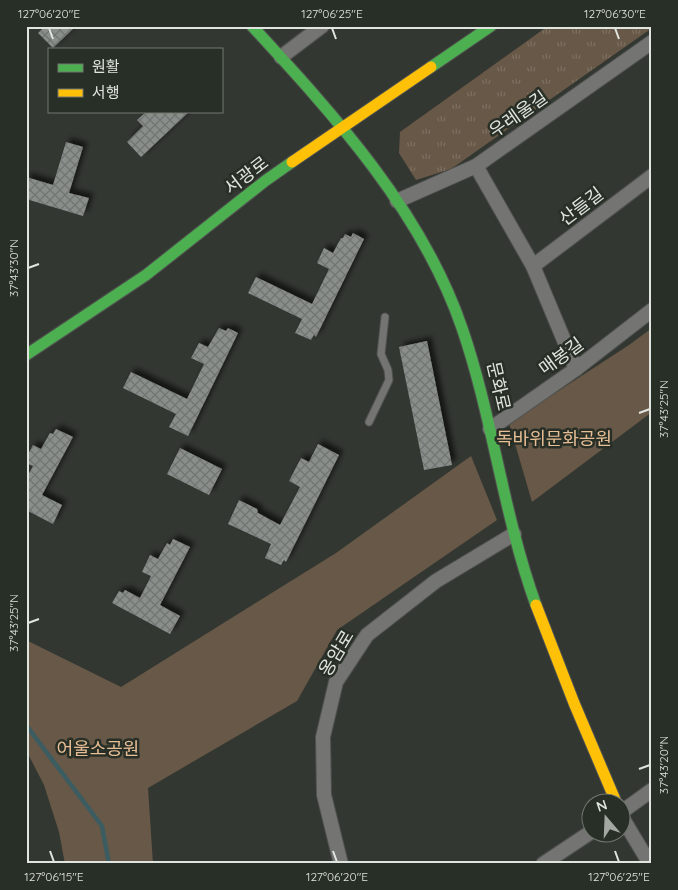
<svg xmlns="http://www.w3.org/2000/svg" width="678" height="890" font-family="Quicksand,'Noto Sans KR',sans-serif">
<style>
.grass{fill:url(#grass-tufts)}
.park{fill:#685847}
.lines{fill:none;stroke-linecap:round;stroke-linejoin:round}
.stream{stroke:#3b5c60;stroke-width:4.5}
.building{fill:url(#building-cross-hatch);filter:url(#shadow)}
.lane-casing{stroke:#50524f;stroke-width:9}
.street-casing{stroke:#50524f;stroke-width:16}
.fast-casing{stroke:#50524f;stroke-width:13}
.slow-casing{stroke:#50524f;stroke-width:13}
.lane{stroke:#747472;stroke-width:7}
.street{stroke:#747472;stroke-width:14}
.fast{stroke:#4caf50;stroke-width:11}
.slow{stroke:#ffc107;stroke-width:11}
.ticks{fill:none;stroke:#e0e5df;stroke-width:2}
.labels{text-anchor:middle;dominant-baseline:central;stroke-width:5;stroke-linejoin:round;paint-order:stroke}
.street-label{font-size:18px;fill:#e0e5df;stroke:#282f26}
.park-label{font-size:18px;fill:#e7be95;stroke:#282f26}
.neatline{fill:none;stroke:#e0e5df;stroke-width:2}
.ticks-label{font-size:12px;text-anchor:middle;fill:#e0e5df}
</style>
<defs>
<pattern id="grass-tufts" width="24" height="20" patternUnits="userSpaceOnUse" patternTransform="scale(1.25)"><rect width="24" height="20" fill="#685847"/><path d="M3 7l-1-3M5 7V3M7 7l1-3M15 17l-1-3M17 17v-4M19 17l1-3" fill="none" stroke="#7d7061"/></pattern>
<pattern id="building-cross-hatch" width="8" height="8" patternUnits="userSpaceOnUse" patternTransform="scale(1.25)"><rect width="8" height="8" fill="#898e8b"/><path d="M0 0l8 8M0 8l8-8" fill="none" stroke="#707472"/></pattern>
<filter id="shadow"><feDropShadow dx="4.5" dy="-4.5" stdDeviation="2.5" flood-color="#0009"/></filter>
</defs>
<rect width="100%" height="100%" fill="#333732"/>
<!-- grass -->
<polygon class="grass" points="548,26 652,26 652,28 451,169 416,180 399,153 400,132"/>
<!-- park -->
<g class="park">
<polygon points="652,328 652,412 532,502 509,423 629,345"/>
<polygon points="471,456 497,520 337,630 297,701 148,788 153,864 65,864 59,832 44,785 26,750 26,640 121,687 336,553"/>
</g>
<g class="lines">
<!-- stream -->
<polyline class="stream" points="26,725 102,826 109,864"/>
</g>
<!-- building -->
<g class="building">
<polygon points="45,26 76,26 53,48 38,33"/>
<polygon points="147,111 190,111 141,157 127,142 143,126 137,120"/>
<polygon points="66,142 83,147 69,193 89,198 83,216 26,199 26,177 53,185"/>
<polygon points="353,233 364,239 316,337 314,335 311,340 295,333 302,319 248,293 256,277 312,304 329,269 317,263 324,248 333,253 341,238 343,238 345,234 351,237"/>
<polygon points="219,328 226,331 228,328 238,333 188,436 169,427 176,414 123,388 131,372 187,399 204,364 191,358 199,343 208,347"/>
<polygon points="427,341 452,465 424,470 399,347"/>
<polygon points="56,429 73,437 42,495 62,505 53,524 26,510 26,479 33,466 26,463 26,458 33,445 41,449 50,433 53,434"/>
<polygon points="318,444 339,455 286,562 284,560 281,565 265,558 271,544 228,524 239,500 257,509 258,513 280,525 300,487 289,481 301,458 309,462"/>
<polygon points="180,448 222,469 209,495 167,474"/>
<polygon points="173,539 190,547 160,605 180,616 170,634 112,603 119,591 123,593 125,590 140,598 151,576 142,572 150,555 158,559 167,543 170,545"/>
</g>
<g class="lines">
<defs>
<polyline id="lane" points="369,422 389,380 388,370 381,354 385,317"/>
<g id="street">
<polyline points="281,57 322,26"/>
<polyline points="476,166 533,266 576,369"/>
<polyline points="397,201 476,166 652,42"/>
<polyline points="533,266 652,176"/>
<polyline points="490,429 576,369 652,310"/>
<polyline points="620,813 652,790"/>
<polyline points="620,814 650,864"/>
<polyline points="341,864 324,795 323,737 336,682 367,635 436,581 514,534"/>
<polyline points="543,864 591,832"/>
</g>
<g id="fast">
<path d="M252,26C334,115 422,211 462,328C493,418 503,514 536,605"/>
<polyline points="431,67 491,26"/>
<polyline points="26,355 146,275 265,181 292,162"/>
</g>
<g id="slow">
<polyline points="292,162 431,67"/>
<polyline points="536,605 574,703 616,802"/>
</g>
</defs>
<!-- lane casing -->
<use href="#lane" class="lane-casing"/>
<!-- street casing -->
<use href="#street" class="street-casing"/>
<!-- fast casing -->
<use href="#fast" class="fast-casing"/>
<!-- slow casing -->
<use href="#slow" class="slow-casing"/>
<!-- lane -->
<use href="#lane" class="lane"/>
<!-- street -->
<use href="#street" class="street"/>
<!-- fast -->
<use href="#fast" class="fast"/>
<!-- slow -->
<use href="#slow" class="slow"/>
</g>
<!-- ticks -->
<path class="ticks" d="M49,28L53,39M332,28L336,39M615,28L619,39M28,268L39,264M639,413L650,409M28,623L39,619M639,769L650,765M50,851L54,862M333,851L337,862M615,851L619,862"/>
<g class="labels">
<!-- street labels -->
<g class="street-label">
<text transform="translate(518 114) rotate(-35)">우레울길</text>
<text transform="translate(246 175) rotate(-37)">서광로</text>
<text transform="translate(581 206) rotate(-37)">산들길</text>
<text transform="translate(561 356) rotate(-36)">매봉길</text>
<text transform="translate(499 386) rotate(77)">문화로</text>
<text transform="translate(336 653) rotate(-59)">옹암로</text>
</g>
<!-- park labels -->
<g class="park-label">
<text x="554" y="438">독바위문화공원</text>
<text x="98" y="748">어울소공원</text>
</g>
</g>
<!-- border -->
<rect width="678" height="890" fill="none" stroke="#282f26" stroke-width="55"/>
<!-- legend -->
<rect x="48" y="48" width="175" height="65" fill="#282f26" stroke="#727870"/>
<rect x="58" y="64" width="25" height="8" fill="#4caf50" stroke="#727870"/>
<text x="92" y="72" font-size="15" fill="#e0e5df">원활</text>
<rect x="58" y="89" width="25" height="8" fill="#ffc107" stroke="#727870"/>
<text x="92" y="98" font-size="15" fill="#e0e5df">서행</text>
<!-- north arrow -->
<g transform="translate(606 818) rotate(341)"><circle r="24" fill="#282f26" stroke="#727870"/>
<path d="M0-4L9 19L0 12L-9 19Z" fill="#a3a8a2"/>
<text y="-8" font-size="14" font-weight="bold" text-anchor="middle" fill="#e0e5df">N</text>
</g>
<rect x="28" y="28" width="622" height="834" class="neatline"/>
<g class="ticks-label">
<text x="49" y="18">127°06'20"E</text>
<text x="332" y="18">127°06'25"E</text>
<text x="615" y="18">127°06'30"E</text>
<text transform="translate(14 268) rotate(-90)" y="4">37°43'30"N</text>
<text transform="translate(664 409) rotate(-90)" y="4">37°43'25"N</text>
<text transform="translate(14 623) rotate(-90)" y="4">37°43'25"N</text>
<text transform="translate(664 765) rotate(-90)" y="4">37°43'20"N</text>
<text x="54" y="881">127°06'15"E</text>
<text x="337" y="881">127°06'20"E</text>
<text x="619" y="881">127°06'25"E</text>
</g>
</svg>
